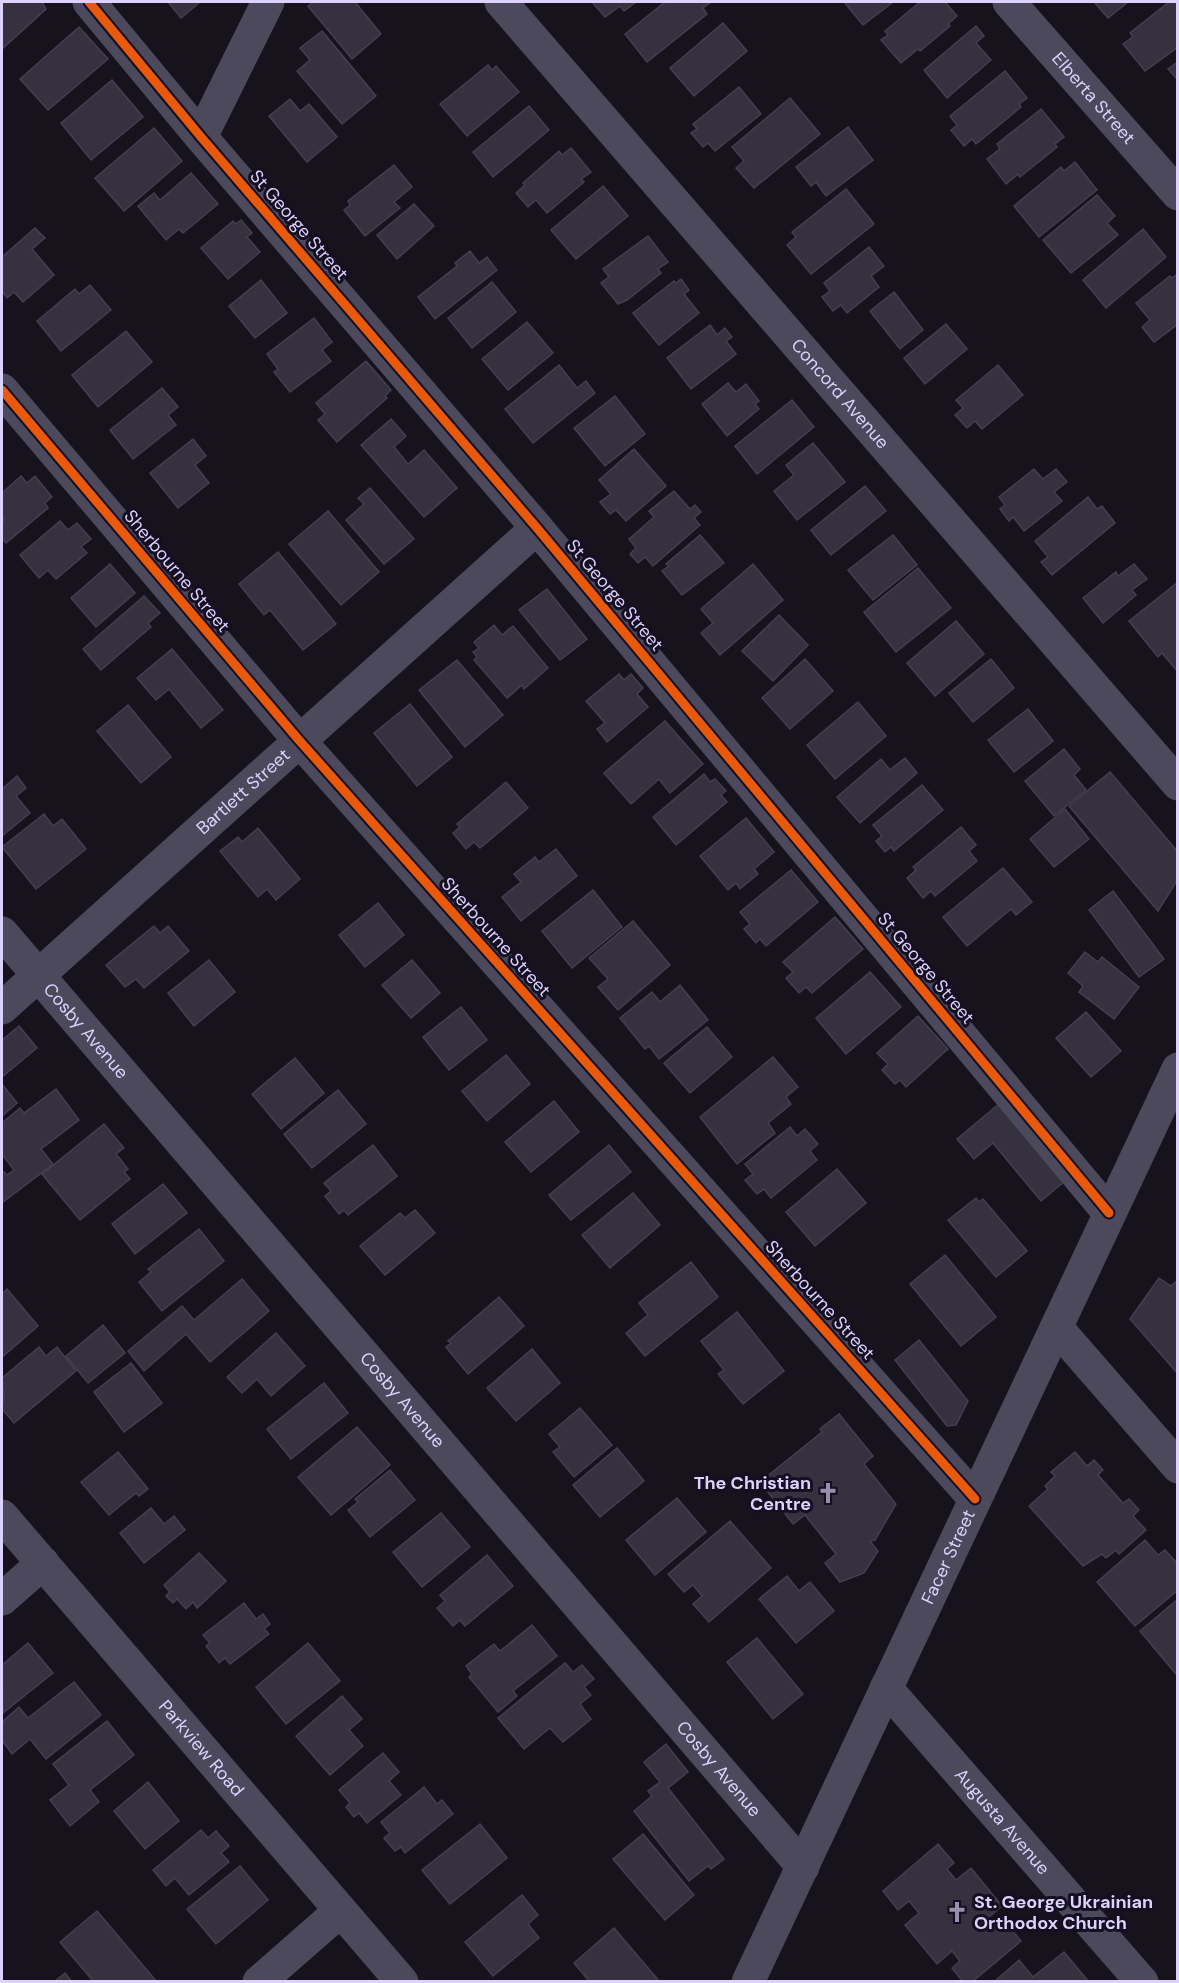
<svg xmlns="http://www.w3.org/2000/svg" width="1179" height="1983" font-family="'DM Sans',sans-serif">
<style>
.building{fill:#35313f;stroke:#443e50;stroke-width:1.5}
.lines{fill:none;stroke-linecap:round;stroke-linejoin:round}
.minor{stroke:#4c495d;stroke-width:33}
.cycleway-casing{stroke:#140f21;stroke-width:13}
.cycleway{stroke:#e8590c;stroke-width:9}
.labels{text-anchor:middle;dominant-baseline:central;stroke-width:6;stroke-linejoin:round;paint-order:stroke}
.street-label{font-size:18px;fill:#dcd2fc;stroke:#140f21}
.poi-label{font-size:18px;font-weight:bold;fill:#dcd2fc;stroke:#140f21;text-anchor:end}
</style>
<rect width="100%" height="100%" fill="#16131d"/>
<!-- building -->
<g class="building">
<polygon points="2,2 42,2 46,9 2,49"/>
<polygon points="168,2 200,2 181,18"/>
<polygon points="313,2 355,2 381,34 352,59 308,6"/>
<polygon points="592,2 636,2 624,11 620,6 605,17"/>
<polygon points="665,2 711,2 703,8 707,14 647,62 625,34"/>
<polygon points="844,2 893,2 863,25"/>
<polygon points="920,2 945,2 957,16 948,24 950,26 920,51 918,49 901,63 881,40 888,35 885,31"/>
<polygon points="1094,2 1128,2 1108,18"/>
<polygon points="1169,2 1178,2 1178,47 1145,71 1123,44 1133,37 1130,33"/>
<polygon points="723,23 747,51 694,96 670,68"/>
<polygon points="976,26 984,36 976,43 991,60 947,98 924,70"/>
<polygon points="79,27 108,59 48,110 20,79"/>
<polygon points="322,31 376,96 342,124 297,71 310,60 300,48"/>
<polygon points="1178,62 1178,80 1168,69"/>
<polygon points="488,65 492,70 496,66 519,92 467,136 440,104"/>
<polygon points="1005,71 1027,98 1019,104 1021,107 976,144 972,139 964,146 951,130 957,125 950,116"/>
<polygon points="112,80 143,117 91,160 61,123"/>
<polygon points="739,87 761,114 715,151 708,143 703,147 691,133 697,129 693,124"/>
<polygon points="790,98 820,134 754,188 736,168 744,161 732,147"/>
<polygon points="290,99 300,111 309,104 337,137 307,162 269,116"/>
<polygon points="529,106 549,130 493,177 473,152"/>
<polygon points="1041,109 1064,137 1055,144 1057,147 1020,177 1018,174 1006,184 987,159 1000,149 997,144"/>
<polygon points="848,127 873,160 826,196 816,182 811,186 796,167"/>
<polygon points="154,128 182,161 124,211 95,178"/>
<polygon points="571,148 591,172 581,179 584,182 547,213 536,200 528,207 516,193 525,185 523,183 559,151 562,155"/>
<polygon points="1075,162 1097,190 1039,237 1014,206 1061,167 1064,171"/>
<polygon points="394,165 412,187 394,202 400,208 365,236 344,210 350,205 348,201"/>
<polygon points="191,173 218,204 183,233 179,229 166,240 138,206 154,193 160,200"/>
<polygon points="603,186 628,216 576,259 551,230"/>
<polygon points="846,189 874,224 811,274 787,245 796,237 792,232"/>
<polygon points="1097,195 1115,216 1107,223 1118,235 1071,273 1043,240"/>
<polygon points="414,204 434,226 397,259 377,235"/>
<polygon points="241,220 252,233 247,237 260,252 228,279 201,248 233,221 236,224"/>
<polygon points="35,228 45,238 32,249 54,275 23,302 14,292 7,298 2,291 2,257"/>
<polygon points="1143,229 1166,257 1106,308 1083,280"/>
<polygon points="648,236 668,262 658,269 661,273 627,300 618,304 601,283 609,277 603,269"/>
<polygon points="869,247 884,266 871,276 879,287 847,313 841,305 833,311 822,297 830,291 824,283"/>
<polygon points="470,251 479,263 487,257 497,270 435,319 418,297 457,266 455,263"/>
<polygon points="1178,274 1178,324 1154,342 1142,327 1150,320 1136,303 1170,276 1172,278"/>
<polygon points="681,279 689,290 684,294 699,313 659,345 633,313 674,281 676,283"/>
<polygon points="261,280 287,313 255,338 229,306"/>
<polygon points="492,282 516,312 472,348 448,318"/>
<polygon points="90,285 111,310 61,351 37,321 75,289 79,294"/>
<polygon points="894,292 923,330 900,349 870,311"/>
<polygon points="314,318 332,342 322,350 331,361 290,392 274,372 278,369 267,354"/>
<polygon points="527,322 553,353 508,390 482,359"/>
<polygon points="946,324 967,349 925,384 904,358"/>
<polygon points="710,325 717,335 725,328 732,337 726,341 736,354 691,389 667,358"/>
<polygon points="126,331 152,362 98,407 72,375"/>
<polygon points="366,361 391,390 385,396 387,398 337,442 318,420 325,414 316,403"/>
<polygon points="559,365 577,388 586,381 595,393 533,443 505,409"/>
<polygon points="998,365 1023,395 982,429 975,421 967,428 955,415 963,408 956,400"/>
<polygon points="728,383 736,392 746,384 759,401 755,404 759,409 727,436 702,404"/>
<polygon points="162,388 178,407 168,415 176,425 133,459 110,430"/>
<polygon points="615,396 645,434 605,466 574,428"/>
<polygon points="792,400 814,427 757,474 735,446"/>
<polygon points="391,419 406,436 394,447 408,464 424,450 457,488 424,517 361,445"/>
<polygon points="193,439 206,456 195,465 209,483 178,508 150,473"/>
<polygon points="813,443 845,482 797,520 774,491 794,475 786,465"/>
<polygon points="634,449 666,486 626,521 616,510 610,514 600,502 611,494 599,480"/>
<polygon points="1034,469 1043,479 1056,469 1067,482 1054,492 1062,501 1024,531 1013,517 1009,521 1000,509 1005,505 999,497"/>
<polygon points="21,476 27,483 35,476 52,497 45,503 48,508 6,543 2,538 2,522 4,520 2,517 2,493"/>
<polygon points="865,486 886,511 831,555 811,530"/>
<polygon points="370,488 414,539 384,564 346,520 364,504 358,498"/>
<polygon points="674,491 690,509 695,505 701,512 694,518 700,525 653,566 645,557 638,563 630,554 636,548 629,539 654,517 649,511"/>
<polygon points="1088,497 1097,509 1102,506 1115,523 1052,575 1041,562 1048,557 1035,541"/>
<polygon points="328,511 379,572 341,605 289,544"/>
<polygon points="60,521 68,530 77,523 91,539 81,547 87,553 56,579 48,570 39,578 20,555"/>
<polygon points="700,535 724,563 682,595 662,571 669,566 666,564"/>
<polygon points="893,535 917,565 873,600 848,570"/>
<polygon points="278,552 336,624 303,650 270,610 264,615 239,584"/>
<polygon points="110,564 135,593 96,627 71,598"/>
<polygon points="753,564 783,600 720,655 701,633 713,623 701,609"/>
<polygon points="1134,564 1147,579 1132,590 1136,595 1103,623 1083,598 1116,572 1118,576"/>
<polygon points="918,568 951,608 896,652 864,612"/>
<polygon points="1178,582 1178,672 1162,653 1158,657 1129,621"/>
<polygon points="547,589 587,639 560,660 519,610"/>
<polygon points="144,596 160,613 148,623 151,627 101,670 83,649"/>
<polygon points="779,615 808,645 773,681 742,651"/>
<polygon points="956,621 984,654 935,696 907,663"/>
<polygon points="494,625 502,635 513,626 548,668 524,689 522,685 507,698 474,660 477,657 473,652 479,648 474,642"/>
<polygon points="172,649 223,710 201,728 169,689 156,700 137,678"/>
<polygon points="805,659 833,691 790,729 762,698"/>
<polygon points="991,659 1014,688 973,722 949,693"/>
<polygon points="457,660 503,715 465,747 419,690"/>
<polygon points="619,674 624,680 631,674 643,688 637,694 648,707 607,742 597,729 605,723 586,701"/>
<polygon points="858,702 886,736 835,779 807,745"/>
<polygon points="410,704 452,757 417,786 374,733"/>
<polygon points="128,705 171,757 141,783 97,731"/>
<polygon points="1028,709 1053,741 1014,772 988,740"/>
<polygon points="665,721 703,764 670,793 659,779 631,804 604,773"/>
<polygon points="1064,749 1080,769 1074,775 1086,790 1054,816 1025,781"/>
<polygon points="905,758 917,773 860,823 837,797 881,759 890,770"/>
<polygon points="1110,772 1178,852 1178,879 1158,911 1069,806"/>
<polygon points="704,774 710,782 715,779 726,791 721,795 727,802 676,845 653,817"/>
<polygon points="17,776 26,788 16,796 30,813 2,836 2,789"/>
<polygon points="506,782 528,808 480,848 474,842 466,849 453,833 460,827 457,824"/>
<polygon points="922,785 943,810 894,851 891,847 885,852 876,841 882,836 873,825"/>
<polygon points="1065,809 1089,839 1054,867 1030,839"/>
<polygon points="44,814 53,826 62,819 86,849 36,889 2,847"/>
<polygon points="746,818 774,852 754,869 758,874 740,889 736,883 728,890 700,856"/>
<polygon points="961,827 976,845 969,851 977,861 935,896 931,891 923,898 907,878 916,870 913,867"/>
<polygon points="258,828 300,879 276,900 267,889 258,897 220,851 238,837 242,842"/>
<polygon points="556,849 577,876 521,921 502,897 521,882 514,874 535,857 539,862"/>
<polygon points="1003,868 1032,902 1016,915 1011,909 967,946 943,917"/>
<polygon points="791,870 818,902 766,946 760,939 756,943 744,929 750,924 740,912"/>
<polygon points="593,890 622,927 572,968 542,931"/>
<polygon points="1113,891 1164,959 1139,977 1089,910"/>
<polygon points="378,903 404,935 365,967 339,935"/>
<polygon points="835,917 863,949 812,993 806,987 799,993 786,978 793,972 783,962"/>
<polygon points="633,921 670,965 618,1010 598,987 608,979 589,958"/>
<polygon points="154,926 160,933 168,926 189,951 144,988 136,979 125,987 106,965"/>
<polygon points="1085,952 1098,962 1102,957 1139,987 1114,1019 1079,992 1083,986 1068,973"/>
<polygon points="209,960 235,992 194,1026 168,993"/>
<polygon points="412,960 440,993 411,1018 382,985"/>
<polygon points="870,972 901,1007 846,1054 816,1018"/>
<polygon points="680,985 708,1020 659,1059 649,1046 645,1049 620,1018 652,992 660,1002"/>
<polygon points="461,1007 487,1040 449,1070 423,1037"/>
<polygon points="1086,1012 1121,1051 1091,1077 1056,1038"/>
<polygon points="918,1016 948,1049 906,1087 900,1080 895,1084 882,1070 888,1064 877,1053"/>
<polygon points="19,1026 37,1048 2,1077 2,1040"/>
<polygon points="707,1027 732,1057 690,1093 664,1063"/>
<polygon points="506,1055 530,1084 487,1121 462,1091"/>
<polygon points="773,1057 798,1087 786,1097 791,1104 768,1123 775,1133 737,1164 700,1117"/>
<polygon points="295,1058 324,1093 281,1129 252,1094"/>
<polygon points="2,1084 17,1103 2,1116"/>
<polygon points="56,1089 79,1120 41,1149 53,1164 3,1202 2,1173 4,1172 7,1175 14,1170 2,1154 2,1123 20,1108 24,1113"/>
<polygon points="338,1090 366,1124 312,1168 284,1134"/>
<polygon points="1006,1098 1071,1176 1041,1201 993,1143 974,1159 957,1139"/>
<polygon points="554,1101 579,1132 531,1172 505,1142"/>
<polygon points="104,1124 124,1148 116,1154 128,1169 124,1172 130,1179 80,1220 42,1174"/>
<polygon points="790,1127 797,1136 805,1129 818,1144 810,1151 817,1160 771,1198 764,1189 757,1194 745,1180 753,1174 745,1164"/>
<polygon points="373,1145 397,1176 348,1215 344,1210 339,1214 325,1196 331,1191 324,1183"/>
<polygon points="609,1145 631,1172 571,1220 549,1195"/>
<polygon points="837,1169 866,1203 815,1246 786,1212"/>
<polygon points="163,1184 187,1213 135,1254 112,1224"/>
<polygon points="633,1193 660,1225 610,1268 582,1235"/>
<polygon points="976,1198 979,1202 983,1199 1027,1251 996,1277 948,1220"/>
<polygon points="415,1210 435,1233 385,1275 360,1246 400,1213 405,1218"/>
<polygon points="199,1229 224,1261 162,1311 139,1282 151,1272 148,1269"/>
<polygon points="945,1255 996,1317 961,1346 910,1284"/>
<polygon points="691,1262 718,1297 645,1356 626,1333 648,1315 639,1303"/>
<polygon points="1159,1278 1171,1286 1178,1280 1178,1374 1130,1319"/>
<polygon points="242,1279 269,1311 210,1362 186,1334 144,1371 128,1351 182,1306 194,1320"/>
<polygon points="7,1289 38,1326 2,1357 2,1294"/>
<polygon points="499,1297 524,1326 468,1374 446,1347 451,1343 448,1341"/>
<polygon points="737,1312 784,1371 743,1404 718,1374 724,1370 701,1341"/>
<polygon points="103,1325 125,1353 88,1383 66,1356"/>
<polygon points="276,1333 305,1366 271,1396 257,1379 242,1393 227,1377"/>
<polygon points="919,1340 968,1401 956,1425 947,1426 895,1360"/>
<polygon points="39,1347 46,1356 57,1347 76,1371 14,1423 2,1409 4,1394 2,1378"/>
<polygon points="532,1349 560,1383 516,1421 487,1388"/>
<polygon points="131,1363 162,1403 124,1432 94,1392"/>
<polygon points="324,1383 348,1413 291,1459 267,1429"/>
<polygon points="580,1408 612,1445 574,1477 553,1452 560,1447 549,1434"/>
<polygon points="839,1414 873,1456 864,1464 896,1504 875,1540 870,1541 878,1551 864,1573 840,1582 825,1563 836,1554 805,1515 793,1524 760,1482 822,1432 820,1429"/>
<polygon points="357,1427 390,1465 331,1515 298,1477"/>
<polygon points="617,1448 644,1481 600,1517 573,1485"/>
<polygon points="118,1452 148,1489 139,1496 136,1493 109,1515 81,1482"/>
<polygon points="1075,1452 1087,1466 1094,1460 1103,1470 1098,1475 1123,1503 1129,1499 1139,1510 1133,1516 1146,1530 1119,1554 1116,1550 1106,1558 1102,1554 1083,1566 1029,1506 1048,1489 1045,1486 1055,1476 1051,1472"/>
<polygon points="390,1470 415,1500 370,1537 348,1510 358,1502 355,1499"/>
<polygon points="677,1498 706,1532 655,1575 626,1540"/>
<polygon points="151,1508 164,1524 174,1516 185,1530 144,1563 120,1533"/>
<polygon points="441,1513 470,1547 422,1587 393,1552"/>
<polygon points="730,1521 771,1568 709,1622 693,1604 702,1596 693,1585 684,1592 668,1574"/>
<polygon points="1145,1540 1158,1555 1165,1550 1178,1564 1178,1590 1135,1626 1097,1582"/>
<polygon points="199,1553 226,1581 197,1608 193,1602 186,1609 177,1599 173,1603 166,1596 170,1592 164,1585"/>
<polygon points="487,1555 513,1586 465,1626 460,1620 453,1626 437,1608 445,1601 440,1595"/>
<polygon points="787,1576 799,1591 810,1582 834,1611 796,1643 759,1599"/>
<polygon points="1178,1599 1178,1673 1176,1674 1140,1631"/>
<polygon points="244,1603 256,1619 263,1614 270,1624 264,1629 269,1634 230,1664 225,1658 219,1663 206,1646 210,1643 203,1635"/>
<polygon points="532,1625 557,1656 513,1691 517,1696 498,1712 469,1677 472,1674 466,1666 494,1644 500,1651"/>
<polygon points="757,1638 803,1694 773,1719 727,1662"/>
<polygon points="28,1643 53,1673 3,1713 2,1665"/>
<polygon points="308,1643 340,1681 286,1724 256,1687"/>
<polygon points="565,1663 573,1672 582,1665 594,1679 584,1687 591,1695 580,1704 591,1719 563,1742 550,1728 524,1749 498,1718"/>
<polygon points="74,1682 101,1715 46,1759 30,1739 12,1754 2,1740 2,1722 19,1707 28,1718"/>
<polygon points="342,1696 362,1719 349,1730 363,1746 330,1775 296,1736"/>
<polygon points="107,1721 134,1755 90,1790 99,1802 70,1826 50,1800 69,1785 53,1764"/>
<polygon points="666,1744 688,1772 668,1788 724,1859 711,1869 708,1866 689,1881 634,1811 652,1796 648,1791 660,1782 644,1762"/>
<polygon points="383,1753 399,1772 389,1781 401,1795 367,1823 359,1813 354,1817 346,1807 350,1803 339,1790"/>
<polygon points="148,1782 179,1821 145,1849 114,1811"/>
<polygon points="424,1787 437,1804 442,1800 453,1814 405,1853 401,1847 395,1851 384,1838 390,1833 381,1822"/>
<polygon points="480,1824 507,1858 450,1904 422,1870"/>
<polygon points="201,1830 208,1838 216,1831 229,1846 221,1853 229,1862 189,1895 175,1878 166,1886 153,1870"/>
<polygon points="643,1834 694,1895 665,1920 613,1859"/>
<polygon points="938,1844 954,1863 947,1869 956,1880 971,1868 1002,1906 988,1918 997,1929 1005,1922 1021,1941 972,1982 963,1982 952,1968 960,1961 952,1951 937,1964 905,1925 919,1913 909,1901 898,1910 883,1891"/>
<polygon points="240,1866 268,1900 216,1944 187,1909"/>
<polygon points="522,1895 538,1915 528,1924 539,1938 493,1976 465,1942"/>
<polygon points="97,1911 157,1982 94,1982 60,1942"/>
<polygon points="614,1928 660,1982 590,1982 574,1963"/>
<polygon points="1064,1952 1089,1982 994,1982 1019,1960 1033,1977"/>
<polygon points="65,1973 72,1982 54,1982"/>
</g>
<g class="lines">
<!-- minor -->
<g class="minor">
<polyline points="89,2 201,137 537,528 1109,1213"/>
<path id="s1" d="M501,2L1178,784"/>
<path id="s2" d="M1009,2L1178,194"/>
<polyline points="201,137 268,2"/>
<polyline points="2,390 298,739 975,1499"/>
<path id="s3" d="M2,933L803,1867"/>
<path id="s4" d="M2,1008L537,528"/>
<polyline points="1057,1328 1178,1467"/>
<path id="s5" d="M2,1516L402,1982"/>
<polyline points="2,1599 43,1563"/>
<path id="s6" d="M886,1688L1142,1982"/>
<polyline points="259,1982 340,1911"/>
<path id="s7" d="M748,1982L1178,1069"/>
</g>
<defs>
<g id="cycleway">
<polyline points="89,2 201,137 537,528 1109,1213"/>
<polyline points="2,390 298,739 975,1499"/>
</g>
</defs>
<!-- cycleway casing -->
<use href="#cycleway" class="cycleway-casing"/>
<!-- cycleway -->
<use href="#cycleway" class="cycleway"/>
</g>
<!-- icons -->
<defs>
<symbol id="church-bare" viewBox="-9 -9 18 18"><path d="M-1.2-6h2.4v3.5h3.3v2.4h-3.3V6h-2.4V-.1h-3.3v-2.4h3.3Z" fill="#978fae" stroke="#140f21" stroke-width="2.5" paint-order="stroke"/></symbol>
</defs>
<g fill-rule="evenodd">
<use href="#church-bare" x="813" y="1478" width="30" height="30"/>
<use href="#church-bare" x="942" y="1897" width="30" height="30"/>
</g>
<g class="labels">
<!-- street labels -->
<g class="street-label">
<text stroke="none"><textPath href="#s2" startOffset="128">Elberta Street</textPath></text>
<text transform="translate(299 225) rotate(49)">St George Street</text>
<text stroke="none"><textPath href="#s1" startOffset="518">Concord Avenue</textPath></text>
<text transform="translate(177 571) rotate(50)">Sherbourne Street</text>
<text transform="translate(615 595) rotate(50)">St George Street</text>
<text stroke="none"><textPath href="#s4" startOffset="324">Bartlett Street</textPath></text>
<text transform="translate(496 937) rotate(48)">Sherbourne Street</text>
<text transform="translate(926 968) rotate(50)">St George Street</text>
<text stroke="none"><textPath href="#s3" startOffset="129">Cosby Avenue</textPath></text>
<text transform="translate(820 1300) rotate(48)">Sherbourne Street</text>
<text stroke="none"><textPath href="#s3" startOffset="615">Cosby Avenue</textPath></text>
<text stroke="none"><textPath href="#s7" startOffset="470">Facer Street</textPath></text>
<text stroke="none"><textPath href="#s5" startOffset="306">Parkview Road</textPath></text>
<text stroke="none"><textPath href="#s3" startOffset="1101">Cosby Avenue</textPath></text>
<text stroke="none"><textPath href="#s6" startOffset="177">Augusta Avenue</textPath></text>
</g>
<!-- poi labels -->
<g class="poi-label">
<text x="811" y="1483">The Christian<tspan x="811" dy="21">Centre</tspan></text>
<text x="974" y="1902" text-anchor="start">St. George Ukrainian<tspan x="974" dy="21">Orthodox Church</tspan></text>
</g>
</g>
<!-- border -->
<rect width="1179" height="1983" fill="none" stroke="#dcd2fc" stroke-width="6"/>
</svg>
